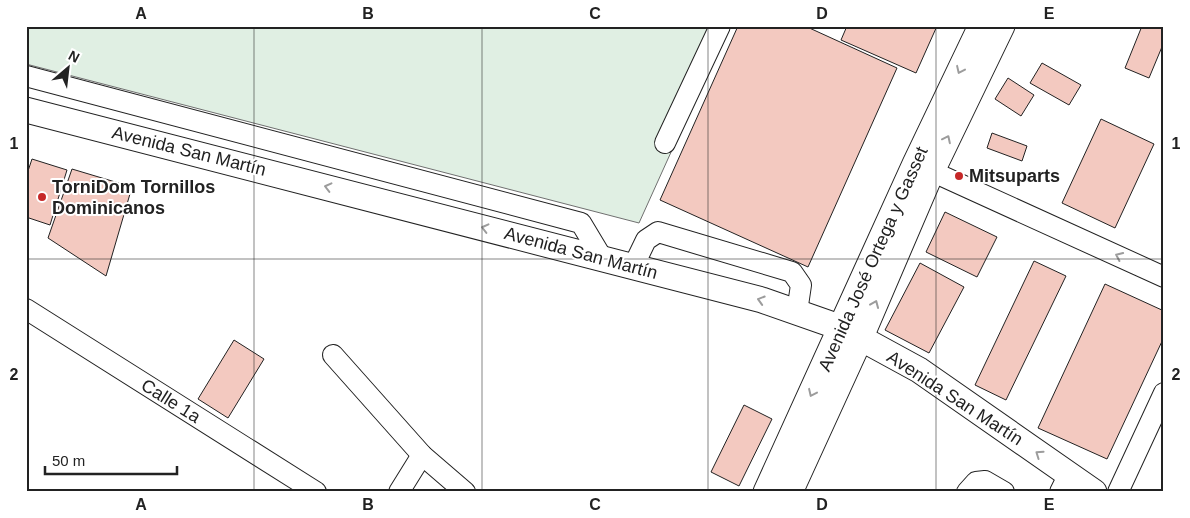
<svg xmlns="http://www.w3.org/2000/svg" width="1190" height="518" font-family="Arial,sans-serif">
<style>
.green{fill:#e0efe3;stroke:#6f6f6f}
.building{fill:#f3c9c0;stroke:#222}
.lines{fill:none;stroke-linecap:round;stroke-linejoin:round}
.minor-casing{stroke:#222;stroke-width:22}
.major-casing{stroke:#222;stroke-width:27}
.minor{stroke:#fff;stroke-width:20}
.major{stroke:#fff;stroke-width:25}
.oneway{stroke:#9c9c9c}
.grid{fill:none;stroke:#222;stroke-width:1;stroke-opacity:0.55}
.poi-dot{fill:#c62828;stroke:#fff;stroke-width:2}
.labels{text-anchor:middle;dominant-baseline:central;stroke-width:4;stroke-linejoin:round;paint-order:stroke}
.street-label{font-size:18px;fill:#222;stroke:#fff}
.poi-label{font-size:18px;font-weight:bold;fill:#222;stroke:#fff;text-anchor:start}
.neatline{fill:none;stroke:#222;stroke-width:2}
.grid-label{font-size:16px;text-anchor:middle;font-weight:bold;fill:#222}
</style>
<rect width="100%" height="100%" fill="#fff"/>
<!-- green -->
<polygon class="green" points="26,26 728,26 639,223 26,64"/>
<!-- building -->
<g class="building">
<polygon points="738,26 805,26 897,68 808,267 660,200"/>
<polygon points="847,26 937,26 916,73 841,40"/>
<polygon points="1142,26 1164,26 1164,42 1149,78 1125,68"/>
<polygon points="1042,63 1081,85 1069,105 1030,83"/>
<polygon points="1008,78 1034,95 1021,116 995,99"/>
<polygon points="1101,119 1154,144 1115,228 1062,203"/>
<polygon points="992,133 1027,146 1022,161 987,148"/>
<polygon points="32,159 67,170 50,225 26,217 26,177"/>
<polygon points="72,169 132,187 106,276 48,238"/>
<polygon points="945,212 997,237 977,277 926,252"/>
<polygon points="1034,261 1066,276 1006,400 975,385"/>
<polygon points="920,263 964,287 929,353 885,330"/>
<polygon points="1105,284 1164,311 1164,337 1107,459 1038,428"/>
<polygon points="234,340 264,359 228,418 198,399"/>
<polygon points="744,405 772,419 739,486 711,472"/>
</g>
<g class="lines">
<defs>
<g id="minor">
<polyline points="26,76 581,223 602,258"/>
<polyline points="665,143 720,26"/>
<polyline points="920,166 1164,277"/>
<polyline points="633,267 646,240 658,232 792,272 801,285 797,312"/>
<polyline points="26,309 316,492"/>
<polyline points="333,355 422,455 465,492"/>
<polyline points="399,492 422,455"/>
<polyline points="967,492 976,482 985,481 1004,492"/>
<polyline points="1060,492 1069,474"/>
<polyline points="1118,492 1164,393"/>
</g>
<g id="major">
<polyline points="26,110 762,300 842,328 919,370 1094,492"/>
<polyline points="766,492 915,164 981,26"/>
<polyline points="790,492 860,339 932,171 1002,26"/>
</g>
</defs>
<!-- minor casing -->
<use href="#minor" class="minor-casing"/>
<!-- major casing -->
<use href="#major" class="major-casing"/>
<!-- minor -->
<use href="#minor" class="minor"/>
<!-- major -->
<use href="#major" class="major"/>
</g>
<!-- one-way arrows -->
<defs><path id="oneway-chevron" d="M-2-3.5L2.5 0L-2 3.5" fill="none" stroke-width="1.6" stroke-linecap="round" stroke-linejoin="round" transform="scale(1.25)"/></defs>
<g class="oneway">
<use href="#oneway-chevron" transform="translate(960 70) rotate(115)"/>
<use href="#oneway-chevron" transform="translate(947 139) rotate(-64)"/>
<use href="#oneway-chevron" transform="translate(328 187) rotate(-166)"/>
<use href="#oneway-chevron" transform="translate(485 228) rotate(-166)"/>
<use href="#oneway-chevron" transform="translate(1119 256) rotate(-155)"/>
<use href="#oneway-chevron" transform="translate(761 300) rotate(-163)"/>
<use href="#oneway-chevron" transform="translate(875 304) rotate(-67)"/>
<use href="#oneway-chevron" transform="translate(812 393) rotate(115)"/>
<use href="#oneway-chevron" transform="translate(1039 454) rotate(-145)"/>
</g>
<!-- grid -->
<path class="grid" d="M254,26V492M482,26V492M708,26V492M936,26V492M26,259H1164"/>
<!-- markers -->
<g class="poi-dot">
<circle cx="959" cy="176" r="5"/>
<circle cx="42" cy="197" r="5"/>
</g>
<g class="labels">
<!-- street labels -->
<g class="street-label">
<text transform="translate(189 151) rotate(14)">Avenida San Martín</text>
<text transform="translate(581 253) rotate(15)">Avenida San Martín</text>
<text transform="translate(873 259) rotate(-66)">Avenida José Ortega y Gasset</text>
<text transform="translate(955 398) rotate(33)">Avenida San Martín</text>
<text transform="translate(171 401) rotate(32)">Calle 1a</text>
</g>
<!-- poi labels -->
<g class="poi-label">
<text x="969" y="176">Mitsuparts</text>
<text x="52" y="187">TorniDom Tornillos<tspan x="52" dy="21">Dominicanos</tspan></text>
</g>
</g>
<!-- border -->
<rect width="1190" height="518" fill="none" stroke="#ffffff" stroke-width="55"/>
<!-- north arrow -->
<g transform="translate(68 68) rotate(28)" stroke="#ffffff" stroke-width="4" paint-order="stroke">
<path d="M0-4L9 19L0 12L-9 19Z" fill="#222222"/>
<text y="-8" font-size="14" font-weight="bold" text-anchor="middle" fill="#222222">N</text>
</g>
<!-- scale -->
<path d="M45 466v8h132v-8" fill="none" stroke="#222222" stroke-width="2.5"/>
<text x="52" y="466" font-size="15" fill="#222222" stroke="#ffffff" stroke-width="4" paint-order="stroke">50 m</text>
<rect x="28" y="28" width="1134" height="462" class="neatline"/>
<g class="grid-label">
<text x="141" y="19">A</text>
<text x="368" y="19">B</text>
<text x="595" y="19">C</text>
<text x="822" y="19">D</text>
<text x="1049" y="19">E</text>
<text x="14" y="149">1</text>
<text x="1176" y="149">1</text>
<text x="14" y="380">2</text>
<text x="1176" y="380">2</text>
<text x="141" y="510">A</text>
<text x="368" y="510">B</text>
<text x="595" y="510">C</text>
<text x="822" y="510">D</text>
<text x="1049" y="510">E</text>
</g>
</svg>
